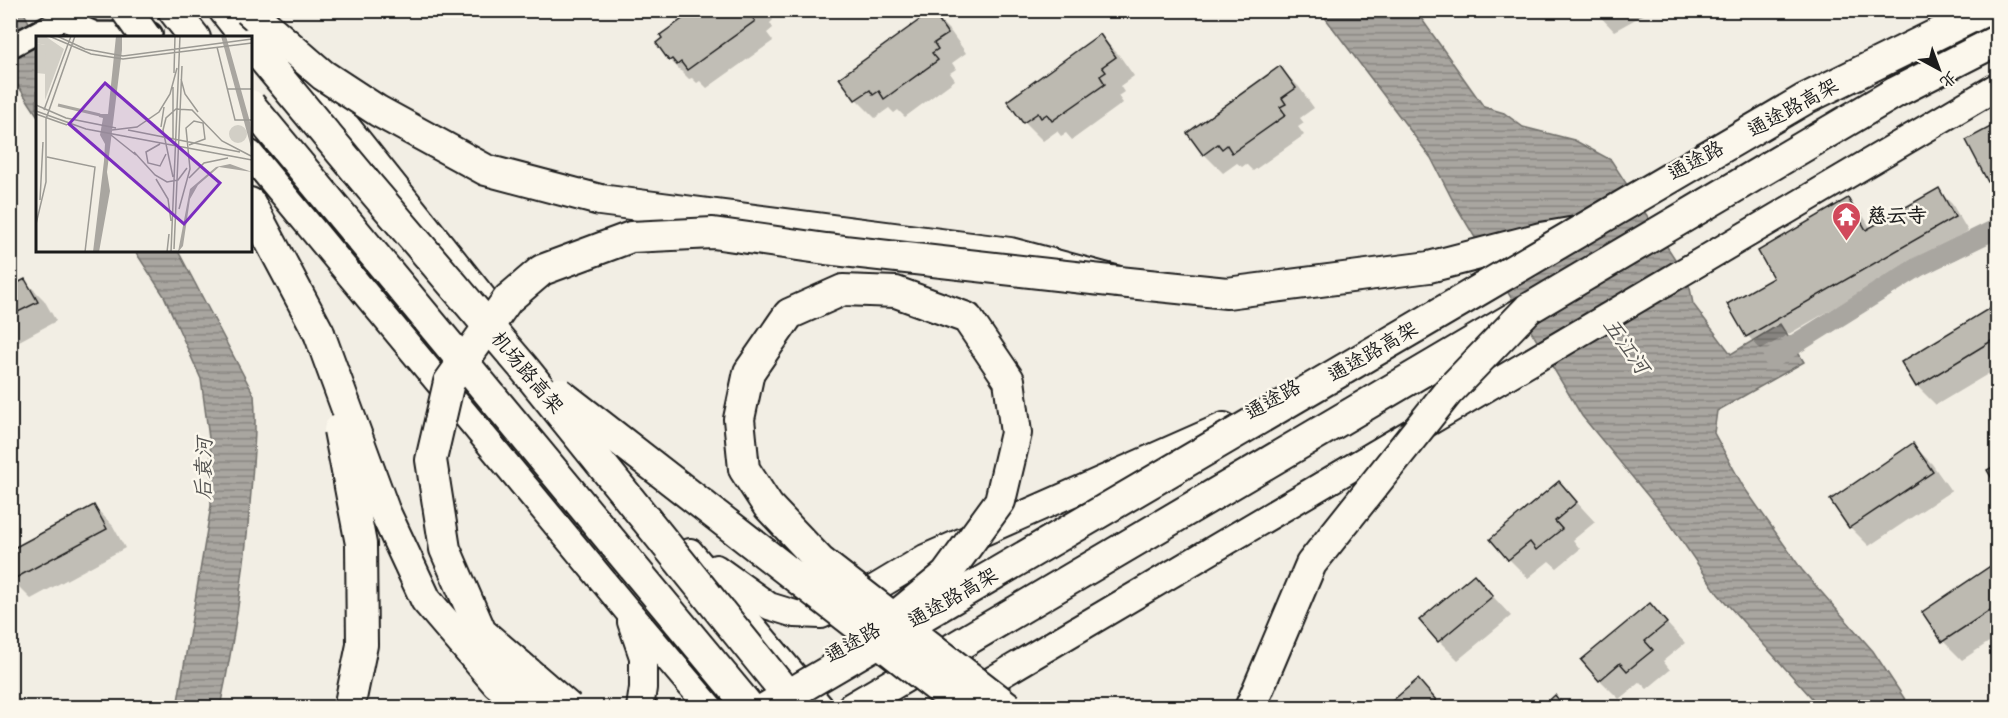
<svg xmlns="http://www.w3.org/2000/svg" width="2008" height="718" font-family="'Architects Daughter','LXGW WenKai TC',sans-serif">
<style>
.water{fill:url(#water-rules);stroke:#716f6b;stroke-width:1.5}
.shadow{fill:#0003}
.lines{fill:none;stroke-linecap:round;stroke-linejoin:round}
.canal{stroke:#a9a6a0;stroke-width:20}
.building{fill:#bdbab1;stroke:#1c1c1c;stroke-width:1.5}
.minor-casing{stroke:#1c1c1c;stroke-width:26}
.major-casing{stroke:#1c1c1c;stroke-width:30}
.highway-casing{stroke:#1c1c1c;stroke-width:34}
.minor{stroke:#fbf7ec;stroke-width:21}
.major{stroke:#fbf7ec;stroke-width:26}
.highway{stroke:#fbf7ec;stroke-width:30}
.highway-bridge-casing{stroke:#1c1c1c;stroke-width:34;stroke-linecap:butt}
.highway-bridge{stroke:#fbf7ec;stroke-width:30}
.labels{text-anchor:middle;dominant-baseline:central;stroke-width:5;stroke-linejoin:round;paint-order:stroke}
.street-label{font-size:20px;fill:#1c1c1c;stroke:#fbf7ec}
.poi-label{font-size:20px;font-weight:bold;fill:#1c1c1c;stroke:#fbf7ec;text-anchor:start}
.water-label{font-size:21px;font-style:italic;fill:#545351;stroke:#fbf7ec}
.inset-river{fill:none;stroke:#a9a6a0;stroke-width:3}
.inset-road{fill:none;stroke:#9c9a94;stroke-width:1.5}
.view{fill:#7b2cbf;fill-opacity:0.15;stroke:#7b2cbf;stroke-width:3}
.inset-edge{fill:none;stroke:#1c1c1c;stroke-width:3}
</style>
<defs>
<pattern id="water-rules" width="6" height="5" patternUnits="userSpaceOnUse" patternTransform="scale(1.5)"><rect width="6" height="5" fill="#a9a6a0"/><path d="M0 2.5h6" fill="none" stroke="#898682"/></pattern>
</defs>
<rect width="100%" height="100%" fill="#f2eee4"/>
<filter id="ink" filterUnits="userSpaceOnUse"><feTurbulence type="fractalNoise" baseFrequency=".0167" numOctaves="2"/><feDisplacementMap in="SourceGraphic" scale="12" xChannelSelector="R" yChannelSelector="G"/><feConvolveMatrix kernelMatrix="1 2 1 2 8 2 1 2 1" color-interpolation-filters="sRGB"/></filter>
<g filter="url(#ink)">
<!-- water -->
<g class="water">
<polygon points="10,11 23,11 37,38 37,115 11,75"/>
<polygon points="1320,11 1416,11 1484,107 1504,113 1523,127 1574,140 1611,160 1675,259 1690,288 1693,304 1731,354 1780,324 1804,362 1717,411 1714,433 1743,486 1802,570 1873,651 1910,707 1820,707 1718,594 1667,519 1582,416 1453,201 1431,158"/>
<path d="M135,251H178L254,395C257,428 253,460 251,492C245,565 235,637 220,707H177L211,506V453L201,379L164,296Z"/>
</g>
<!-- shadow -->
<g class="shadow">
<polygon points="697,10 766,10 773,20 770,23 773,28 767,33 773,41 707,88 700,81 697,83 692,78 689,79 670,60 658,44"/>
<polygon points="1594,10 1652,10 1614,31"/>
<polygon points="932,13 951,32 966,53 952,63 956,69 950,73 955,80 905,117 898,110 894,113 889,108 875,118 856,99"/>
<polygon points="1100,36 1119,55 1134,76 1120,86 1124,92 1118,96 1123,103 1072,140 1066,133 1061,136 1057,131 1043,141 1024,122"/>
<polygon points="1280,68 1299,87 1314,108 1300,118 1304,123 1298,127 1304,135 1253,171 1246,164 1242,167 1237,163 1223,173 1204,154"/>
<polygon points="1998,125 1998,189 1990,181 1968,141"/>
<polygon points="1938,190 1952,204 1968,231 1761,350 1748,336 1729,305 1775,278 1848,200 1862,214 1871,229"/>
<polygon points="25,281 44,300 56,321 10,346 10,289"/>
<polygon points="1998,305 1998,368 1936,405 1917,386"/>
<polygon points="1913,445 1932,464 1951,491 1869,546 1850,527 1832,500"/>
<polygon points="1559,483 1595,522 1573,540 1580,549 1557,568 1549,561 1528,578 1509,559"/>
<polygon points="94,506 113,526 125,548 31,599 12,580"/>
<polygon points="1998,563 1998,636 1962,660 1943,641"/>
<polygon points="1474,576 1511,616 1458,660 1439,641"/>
<polygon points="1650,605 1685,643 1663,661 1670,670 1647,689 1640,682 1619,699 1600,680"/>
<polygon points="1418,681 1444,708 1386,708"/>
</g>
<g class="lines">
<!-- canal -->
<polyline class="canal" points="1773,358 1918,267 1998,228"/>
</g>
<!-- building -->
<g class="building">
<polygon points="695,10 753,10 749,13 755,21 687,70 681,62 677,65 672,59 669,61 656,43 662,38 660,35"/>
<polygon points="932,11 948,34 934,43 938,49 932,53 938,60 884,99 879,91 873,95 870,90 855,100 839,78"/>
<polygon points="1100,34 1116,57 1102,67 1106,72 1100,76 1105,84 1052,121 1047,114 1041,118 1038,113 1023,123 1007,101"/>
<polygon points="1280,66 1296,88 1282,98 1286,104 1280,107 1286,115 1232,153 1227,145 1222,149 1218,144 1203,155 1187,133"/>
<polygon points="1998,123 1998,177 1988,182 1966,140"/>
<polygon points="1939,188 1955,217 1746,337 1727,304 1773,278 1758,251 1848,198 1866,230"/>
<polygon points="25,279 38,302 10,316 10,287"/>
<polygon points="1998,303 1998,337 1916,387 1901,362"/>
<polygon points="1913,443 1933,472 1849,528 1830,500"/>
<polygon points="1998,464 1998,489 1987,470"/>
<polygon points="1559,481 1577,502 1555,521 1562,529 1536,550 1530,542 1508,560 1490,539"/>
<polygon points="94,505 107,529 10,581 10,550"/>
<polygon points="1998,561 1998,605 1942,642 1922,612"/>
<polygon points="1474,574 1493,596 1438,642 1419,620"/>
<polygon points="1650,603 1667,623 1645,641 1653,650 1627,671 1620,663 1599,681 1581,660"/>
<polygon points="1418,679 1436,700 1427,708 1384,708"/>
<polygon points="1555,695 1565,708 1541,708"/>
</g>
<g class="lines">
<defs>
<polyline id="minor" points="10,47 62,19 95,33 151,34"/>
<g id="major">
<polyline points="295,61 489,305"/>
<polyline points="250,154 627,610 710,708"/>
<polyline points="690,552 821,708"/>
<polyline points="716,568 769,606 795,614 821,615 875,588 925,558 1224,426"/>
<polyline points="631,622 643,657 643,688 640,708"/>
<polyline points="965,696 1998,86"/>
</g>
<g id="highway">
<polyline points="173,10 195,38"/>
<polyline points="224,10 246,38"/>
<polyline points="600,200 1010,253 1119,282 1227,293 1429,267 1541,238 1576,232"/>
<polyline points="250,203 319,333"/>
<polyline points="852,708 1896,92 1998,40"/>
</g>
</defs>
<!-- minor casing -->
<use href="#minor" class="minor-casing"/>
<!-- major casing -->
<use href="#major" class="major-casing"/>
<!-- highway casing -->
<use href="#highway" class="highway-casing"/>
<!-- minor -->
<use href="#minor" class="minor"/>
<!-- major -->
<use href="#major" class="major"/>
<!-- highway -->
<use href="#highway" class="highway"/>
<defs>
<g id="highway-bridge">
<polyline points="126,10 146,38"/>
<polyline points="248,10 323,75 378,111 486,170 600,200"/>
<polyline points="250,43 369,186 523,367 798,708"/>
<polyline points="250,105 750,708"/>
<polyline points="319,333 384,510 426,600 497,683 527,708"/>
<polyline points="559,393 964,708"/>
<polyline points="339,430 361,544 362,645 349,708"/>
<polyline points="902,611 946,575 1000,501 1016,433 1009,380 967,318 896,292 843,290 789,314 749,372 739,419 744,469 768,506 820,561 1009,708"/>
<polyline points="569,708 481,632 445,549 431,460 449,382 508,299 542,270 631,237 713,233 826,249 1119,282"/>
<polyline points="766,708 1805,99 1986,10"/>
<polyline points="1250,708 1311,564 1448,392 1529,308"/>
</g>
</defs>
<!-- highway-bridge casing -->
<use href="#highway-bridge" class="highway-bridge-casing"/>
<!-- highway-bridge -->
<use href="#highway-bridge" class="highway-bridge"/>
</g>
</g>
<!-- icons -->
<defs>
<symbol id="temple-pin" viewBox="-11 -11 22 30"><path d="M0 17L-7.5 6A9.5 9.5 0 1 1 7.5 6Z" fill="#d1495b" stroke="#fbf7ec"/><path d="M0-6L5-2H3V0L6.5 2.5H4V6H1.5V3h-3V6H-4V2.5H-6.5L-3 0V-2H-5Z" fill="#fff"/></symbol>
</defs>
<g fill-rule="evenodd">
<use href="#temple-pin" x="1830" y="200" width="33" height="45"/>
</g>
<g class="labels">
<!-- street labels -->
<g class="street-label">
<text transform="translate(1793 108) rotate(-29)">通途路高架</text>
<text transform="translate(1696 161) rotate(-29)">通途路</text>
<text transform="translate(1373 352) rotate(-30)">通途路高架</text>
<text transform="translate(527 373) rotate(50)">机场路高架</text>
<text transform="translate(1273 400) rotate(-30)">通途路</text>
<text transform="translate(953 598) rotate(-30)">通途路高架</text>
<text transform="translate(853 643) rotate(-30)">通途路</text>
</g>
<!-- poi labels -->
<g class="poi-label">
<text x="1867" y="216">慈云寺</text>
</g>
<!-- water labels -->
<g class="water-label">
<text transform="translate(1626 346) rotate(55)">五江河</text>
<text transform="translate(204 469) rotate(-89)">后袁河</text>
</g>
</g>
<!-- overview -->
<g transform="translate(36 36)">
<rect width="216" height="216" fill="#f2eee4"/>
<path d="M9,0L28,13L9,64V9L0,7V1ZM193 98a9 9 0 1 1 18 0a9 9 0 1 1-18 0Z" fill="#d2cfc6"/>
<path d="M0,7L9,9L10,38L0,37Z" fill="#d2cfc6"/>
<path d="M80,0H86V14L71,136L74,155L63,216H57L68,125L69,108L64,99L67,82L63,81V78H72ZM185,0H190L214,86L216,115ZM194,128L216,136L183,131L162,149L154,163L147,210L142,216L154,153L180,131Z" fill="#a9a6a0"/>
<path class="inset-river" d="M22,69L64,79"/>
<path class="inset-road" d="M13,0L55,18L87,23L216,7M21,0L49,13L87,20L216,3M181,11L199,84H216M138,37L139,0M145,43L149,58L162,76M191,53H216M0,69L30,82L80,92M8,74L35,0M0,75L50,93L216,124M0,78L31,89M125,91L128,71M76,94L101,91L123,76L134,58L141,32M92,94L204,116M75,99L100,119M137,103V51M124,108L110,116L112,127L124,130L130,118M98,116L119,139L131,146L142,144L151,132M11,121L59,131L49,216M137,141L127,94L130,82L140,73L156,74L186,105L215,120M153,142L168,127L192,122M120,143L132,163L135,185M4,164L7,106M143,173L154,133L150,92L158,85L167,87L169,103L153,109M0,188L10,146V83L39,0M138,213L146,30M131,216L133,198M135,216L144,0"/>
<path class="view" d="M69,47L184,147L148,188L33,88Z"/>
<rect width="216" height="216" class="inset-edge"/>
</g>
<!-- margin -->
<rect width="2008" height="718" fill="none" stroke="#fbf7ec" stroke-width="36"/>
<rect x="18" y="18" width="1972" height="682" fill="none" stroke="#1c1c1c" stroke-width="2" filter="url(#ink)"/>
<!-- north arrow -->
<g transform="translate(1939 69) rotate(139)" stroke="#fbf7ec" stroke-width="4.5" paint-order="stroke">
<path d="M0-4.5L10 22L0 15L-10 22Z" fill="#1c1c1c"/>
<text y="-9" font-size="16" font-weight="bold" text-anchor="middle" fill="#1c1c1c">北</text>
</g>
</svg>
